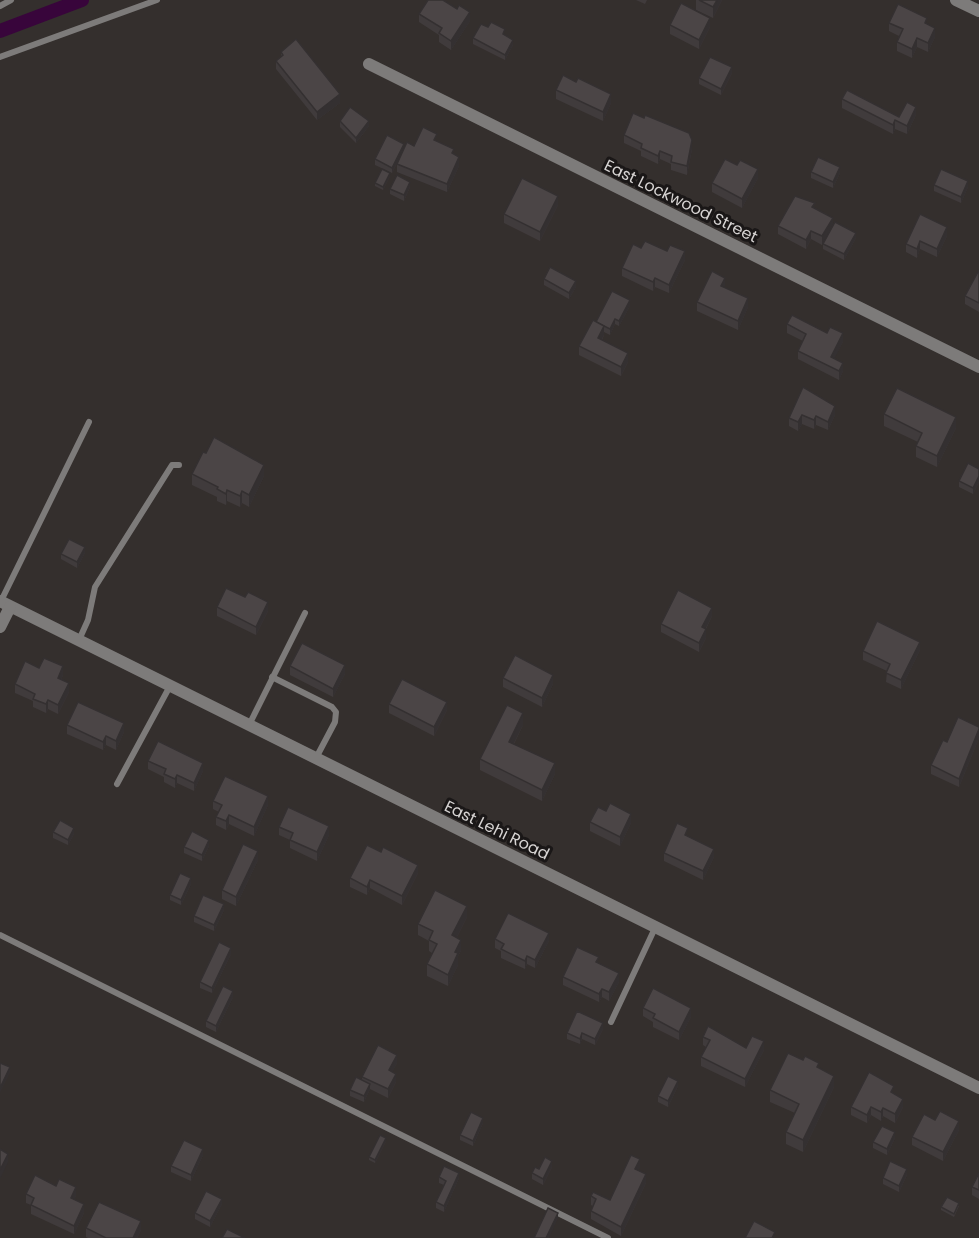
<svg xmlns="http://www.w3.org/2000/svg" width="979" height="1238" font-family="Poppins,sans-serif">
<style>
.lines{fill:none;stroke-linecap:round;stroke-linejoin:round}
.canal{stroke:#38053b;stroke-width:14}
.service{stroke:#7d7b7a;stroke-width:6}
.minor{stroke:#7d7b7a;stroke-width:12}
.wall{fill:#403b3c}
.shaded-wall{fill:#343031}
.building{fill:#4b4546;stroke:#343031;stroke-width:1.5}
.labels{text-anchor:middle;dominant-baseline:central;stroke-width:6;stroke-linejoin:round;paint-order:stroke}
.street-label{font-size:16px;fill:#d7d4d3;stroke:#1a1717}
</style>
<rect width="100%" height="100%" fill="#342f2d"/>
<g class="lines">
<!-- canal -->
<polyline class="canal" points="0,31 82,0"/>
<!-- service -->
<g class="service">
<polyline points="0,6 11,0"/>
<polyline points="0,57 157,0"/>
<polyline points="1,601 89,422"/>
<polyline points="79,640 88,620 95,587 172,465 179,465"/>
<polyline points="272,677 332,707 336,712 335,722 316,758"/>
<polyline points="249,725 305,613"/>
<polyline points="117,784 170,686"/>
<polyline points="0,935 608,1238"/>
<polyline points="611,1022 655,928"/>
</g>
<!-- minor -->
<g class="minor">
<polyline points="956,0 979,11"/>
<polyline points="369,64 979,367"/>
<polyline points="0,601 979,1088"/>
<polyline points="0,627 10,607"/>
</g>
</g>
<!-- wall -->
<g class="wall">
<polygon points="636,0 647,0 645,4"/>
<polygon points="696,0 722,0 713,18 696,10"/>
<polygon points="419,14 470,21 451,50 439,42 439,35 419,22"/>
<polygon points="889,23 927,25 935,37 928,52 917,47 912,58 897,51 897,42 899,36 889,31"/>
<polygon points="670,25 710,27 699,49 670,34"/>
<polygon points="505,36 513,45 505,60 473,44 473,38"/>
<polygon points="281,52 340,103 317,120 276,69 276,61 281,57"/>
<polygon points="732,73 721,95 699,84 699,78"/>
<polygon points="556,90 611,103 603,121 556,99"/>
<polygon points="842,99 899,117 916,115 907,134 895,129 893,134 842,108"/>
<polygon points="340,121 369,126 356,143 340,127"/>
<polygon points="624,135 692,149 687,175 671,170 671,164 660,159 658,164 641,156 641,151 624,143"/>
<polygon points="437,141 454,154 459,166 447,192 397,172 397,164 414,146"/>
<polygon points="404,149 392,173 375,165 375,159"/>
<polygon points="737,165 758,178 742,208 712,192 712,183"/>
<polygon points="811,172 840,173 833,188 811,178"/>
<polygon points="390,176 383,190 375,186 375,183"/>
<polygon points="934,185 968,187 961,203 934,191"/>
<polygon points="410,187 404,201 390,194 390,189"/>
<polygon points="558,205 540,241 504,223 504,214"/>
<polygon points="815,208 833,218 822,245 811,239 806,249 778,234 778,226"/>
<polygon points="947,236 937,257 920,249 917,258 906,252 906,244"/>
<polygon points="856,238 844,260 823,249 823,244"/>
<polygon points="641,248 685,260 669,293 655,287 653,291 622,276 622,268"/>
<polygon points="979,270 979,312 965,304 965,296"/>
<polygon points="544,279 576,287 569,299 544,285"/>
<polygon points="725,286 724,287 748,307 738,330 697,311 697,302"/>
<polygon points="630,306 619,326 615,324 610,335 604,332 604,335 602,340 628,362 621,376 579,355 579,346 596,322"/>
<polygon points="787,324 843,342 834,358 843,371 839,380 798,359 798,351 803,341 787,333"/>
<polygon points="803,387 835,415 828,430 816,425 814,429 802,424 798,431 789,426 789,418"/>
<polygon points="884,414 956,428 937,467 916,457 916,446 918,442 884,426"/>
<polygon points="979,469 979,482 973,494 959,487 959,481"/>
<polygon points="192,474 264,476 249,507 242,503 240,507 227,501 226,505 217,501 217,497 192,485"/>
<polygon points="85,553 77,568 61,559 61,554"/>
<polygon points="217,607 268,611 256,635 217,616"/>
<polygon points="712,616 706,629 706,638 699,652 661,632 661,624"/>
<polygon points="920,650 901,689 886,682 887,671 863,660 863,651"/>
<polygon points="290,666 345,674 333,697 290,675"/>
<polygon points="39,668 63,675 61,680 69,692 58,714 48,709 46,713 33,707 33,701 15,693 15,684"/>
<polygon points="503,678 553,684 542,707 503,687"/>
<polygon points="389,704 447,710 434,736 389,713"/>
<polygon points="67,725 124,732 116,750 106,745 103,750 67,734"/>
<polygon points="523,725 514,744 555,774 542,801 480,770 480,759"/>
<polygon points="979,727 979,738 959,787 931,774 931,765 947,742"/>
<polygon points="148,761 203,771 194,791 177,783 175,788 164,782 164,777 148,769"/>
<polygon points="213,801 268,805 254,836 229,824 226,830 216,825 216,817 219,812 213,809"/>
<polygon points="590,822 631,823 620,846 590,831"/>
<polygon points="279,827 329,835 317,861 290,848 290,840 279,835"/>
<polygon points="53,832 74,834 68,845 53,838"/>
<polygon points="209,846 202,861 184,853 184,847"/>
<polygon points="664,853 714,857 703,880 664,861"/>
<polygon points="258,860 236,906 222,899 222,890"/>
<polygon points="418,873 402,905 370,888 367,895 350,887 350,878"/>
<polygon points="191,884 181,905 170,900 170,895"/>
<polygon points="224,910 214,931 194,922 194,916"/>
<polygon points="467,917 457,937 461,951 458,956 458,965 448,986 427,976 427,964 432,953 429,951 429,941 418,935 418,924"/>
<polygon points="495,939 549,941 535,968 527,964 525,969 501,958 501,951 495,948"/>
<polygon points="231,954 212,993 200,988 200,982"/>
<polygon points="599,964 619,982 609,1001 602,997 599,1002 563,985 563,977"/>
<polygon points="233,997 216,1032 206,1027 206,1021"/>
<polygon points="643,1008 691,1017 679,1040 653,1027 653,1022 643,1016"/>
<polygon points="603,1029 595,1045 582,1039 580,1044 567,1039 567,1033"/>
<polygon points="703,1037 746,1048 764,1050 745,1087 701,1066 701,1057 706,1047 703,1045"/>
<polygon points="397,1063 392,1072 396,1082 388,1098 370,1089 364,1102 350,1096 350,1090 362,1080 362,1077"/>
<polygon points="819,1068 834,1087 803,1152 786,1144 786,1132 795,1113 770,1102 770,1090"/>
<polygon points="678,1086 668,1107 658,1102 658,1096"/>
<polygon points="894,1094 903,1107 895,1123 883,1116 881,1121 871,1115 867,1123 851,1115 851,1107"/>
<polygon points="935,1120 959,1130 943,1161 912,1145 912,1137"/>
<polygon points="483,1123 473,1146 460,1140 460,1135"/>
<polygon points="895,1138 887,1155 873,1148 873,1142"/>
<polygon points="386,1141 375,1163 369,1160 369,1157"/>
<polygon points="203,1155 191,1181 171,1172 171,1166"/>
<polygon points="552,1167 543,1185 532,1179 532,1173 539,1169"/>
<polygon points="640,1168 638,1171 646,1183 621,1236 591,1219 591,1211 593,1206 591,1205 591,1196 610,1200"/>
<polygon points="979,1173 979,1199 972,1195 972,1187"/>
<polygon points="907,1175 899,1192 883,1184 883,1178"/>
<polygon points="439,1177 459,1178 444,1212 436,1208 436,1202 444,1185 439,1183"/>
<polygon points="26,1194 76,1196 74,1199 84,1213 74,1234 31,1214 31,1205 26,1203"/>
<polygon points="222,1204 210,1227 195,1219 195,1213"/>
<polygon points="959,1206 954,1217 941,1210 941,1207"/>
<polygon points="86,1228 141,1230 137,1238 88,1238 86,1237"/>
</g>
<!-- shaded-wall -->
<g class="shaded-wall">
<polygon points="717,0 722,0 713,18 713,7"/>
<polygon points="470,12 470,21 451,50 451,41"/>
<polygon points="710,18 710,27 699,49 699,40"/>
<polygon points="935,28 935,37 928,52 928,43"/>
<polygon points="917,38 917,47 912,58 912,49"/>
<polygon points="513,40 513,45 505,60 505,55"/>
<polygon points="732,67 732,73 721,95 721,89"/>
<polygon points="340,94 340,103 317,120 317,112"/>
<polygon points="611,94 611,103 603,121 603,112"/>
<polygon points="916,107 916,115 907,134 907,126"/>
<polygon points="895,120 895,129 893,134 893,125"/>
<polygon points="369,121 369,126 356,143 356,138"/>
<polygon points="692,140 692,149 687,175 687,166"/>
<polygon points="404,144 404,149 392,173 392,168"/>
<polygon points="660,151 660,159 658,164 658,156"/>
<polygon points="459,157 459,166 447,192 447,184"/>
<polygon points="840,167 840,173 833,188 833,182"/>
<polygon points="758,169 758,178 742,208 742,199"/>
<polygon points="390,173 390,176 383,190 383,187"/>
<polygon points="968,181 968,187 961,203 961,197"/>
<polygon points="410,182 410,187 404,201 404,195"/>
<polygon points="558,196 558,205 540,241 540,232"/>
<polygon points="833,218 833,226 822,245 822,236"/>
<polygon points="947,227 947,236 937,257 937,249"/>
<polygon points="811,231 811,239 806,249 806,240"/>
<polygon points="856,233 856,238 844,260 844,254"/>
<polygon points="920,241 920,249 917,258 917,249"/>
<polygon points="685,251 685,260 669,293 669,285"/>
<polygon points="655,278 655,287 653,291 653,282"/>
<polygon points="725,278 725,286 721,294 721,286"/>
<polygon points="576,281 576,287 569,299 569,293"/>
<polygon points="748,298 748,307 738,330 738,321"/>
<polygon points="630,300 630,306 619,326 619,321"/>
<polygon points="615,319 615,324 610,335 610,329"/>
<polygon points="604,326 604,335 598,346 598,338"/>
<polygon points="843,333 843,342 831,365 831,357"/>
<polygon points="628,353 628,362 621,376 621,367"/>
<polygon points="843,363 843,371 839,380 839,371"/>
<polygon points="835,406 835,415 828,430 828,422"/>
<polygon points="802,415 802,424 798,431 798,422"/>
<polygon points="816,416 816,425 814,429 814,420"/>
<polygon points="956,417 956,428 937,467 937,456"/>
<polygon points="264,465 264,476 249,507 249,495"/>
<polygon points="979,476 979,482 973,494 973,488"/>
<polygon points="227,490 227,501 226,505 226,494"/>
<polygon points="242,491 242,503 240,507 240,496"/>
<polygon points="85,547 85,553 77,568 77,562"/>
<polygon points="268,602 268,611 256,635 256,627"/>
<polygon points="712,608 712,616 702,636 702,627"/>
<polygon points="706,629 706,638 699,652 699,643"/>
<polygon points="920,642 920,650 901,689 901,680"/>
<polygon points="345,665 345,674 333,697 333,689"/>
<polygon points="63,666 63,675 58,687 58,678"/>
<polygon points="553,675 553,684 542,707 542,698"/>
<polygon points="69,683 69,692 58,714 58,705"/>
<polygon points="48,700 48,709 46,713 46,704"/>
<polygon points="447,702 447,710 434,736 434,727"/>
<polygon points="523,713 523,725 509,753 509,742"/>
<polygon points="124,723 124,732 116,750 116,741"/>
<polygon points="979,729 979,738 959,787 959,779"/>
<polygon points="106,736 106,745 103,750 103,742"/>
<polygon points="203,763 203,771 194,791 194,783"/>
<polygon points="555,763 555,774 542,801 542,790"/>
<polygon points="177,775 177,783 175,788 175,779"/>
<polygon points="268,796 268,805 254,836 254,827"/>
<polygon points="631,814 631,823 620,846 620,837"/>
<polygon points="229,815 229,824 226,830 226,821"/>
<polygon points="329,826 329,835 317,861 317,852"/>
<polygon points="74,828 74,834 68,845 68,840"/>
<polygon points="209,840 209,846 202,861 202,855"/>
<polygon points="714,849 714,857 703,880 703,871"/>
<polygon points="258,851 258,860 236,906 236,897"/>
<polygon points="418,865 418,873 402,905 402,896"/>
<polygon points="191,878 191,884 181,905 181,900"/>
<polygon points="370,880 370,888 367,895 367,887"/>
<polygon points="224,904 224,910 214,931 214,925"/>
<polygon points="467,906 467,917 452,947 452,935"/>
<polygon points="549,933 549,941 535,968 535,960"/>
<polygon points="461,940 461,951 458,956 458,965 448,986 448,975 455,952"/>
<polygon points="231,948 231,954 212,993 212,988"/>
<polygon points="527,956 527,964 525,969 525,961"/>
<polygon points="619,973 619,982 609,1001 609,992"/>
<polygon points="602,989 602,997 599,1002 599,994"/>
<polygon points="233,991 233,997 216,1032 216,1026"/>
<polygon points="691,1008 691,1017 679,1040 679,1032"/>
<polygon points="603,1023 603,1029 595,1045 595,1039"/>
<polygon points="582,1033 582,1039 580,1044 580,1039"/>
<polygon points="764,1041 764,1050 745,1087 745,1079"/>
<polygon points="397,1055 397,1063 389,1079 389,1070"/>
<polygon points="10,1067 10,1073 0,1093 0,1088"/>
<polygon points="396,1074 396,1082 388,1098 388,1089"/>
<polygon points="834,1076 834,1087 803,1152 803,1140"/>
<polygon points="678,1081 678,1086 668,1107 668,1101"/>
<polygon points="370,1084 370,1089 364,1102 364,1096"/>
<polygon points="903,1099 903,1107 895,1123 895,1114"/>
<polygon points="871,1107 871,1115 867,1123 867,1115"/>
<polygon points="883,1108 883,1116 881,1121 881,1112"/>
<polygon points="483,1118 483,1123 473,1146 473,1141"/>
<polygon points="959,1121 959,1130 943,1161 943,1152"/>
<polygon points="895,1132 895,1138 887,1155 887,1149"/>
<polygon points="386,1138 386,1141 375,1163 375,1160"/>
<polygon points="203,1149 203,1155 191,1181 191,1175"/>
<polygon points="8,1154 8,1162 0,1179 0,1170"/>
<polygon points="640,1159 640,1168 635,1178 635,1169"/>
<polygon points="552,1161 552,1167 543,1185 543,1179"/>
<polygon points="907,1169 907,1175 899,1192 899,1186"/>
<polygon points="459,1173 459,1178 444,1212 444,1206"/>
<polygon points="646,1174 646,1183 621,1236 621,1227"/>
<polygon points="76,1187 76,1196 71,1206 71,1198"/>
<polygon points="222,1199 222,1204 210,1227 210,1221"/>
<polygon points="84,1204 84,1213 74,1234 74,1226"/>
<polygon points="558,1213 558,1218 549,1238 546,1238"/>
<polygon points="141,1221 141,1230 137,1238 133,1238"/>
</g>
<!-- building -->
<g class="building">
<polygon points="428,0 443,0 457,9 459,5 470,12 451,41 439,33 442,28 419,14"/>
<polygon points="699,0 717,0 713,7"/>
<polygon points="681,3 710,18 699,40 670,25"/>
<polygon points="898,4 927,18 925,23 935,28 928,43 917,38 912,49 897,42 903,29 889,23"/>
<polygon points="491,22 505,29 503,34 513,40 505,55 473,38 481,24 488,27"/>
<polygon points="296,39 340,94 317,112 276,61 283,55 281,52"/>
<polygon points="710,57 732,67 721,89 699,78"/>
<polygon points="563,75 576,82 578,78 611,94 603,112 556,90"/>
<polygon points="847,90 899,117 907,102 916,107 907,126 895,120 893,125 842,99"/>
<polygon points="350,107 369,121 356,138 340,121"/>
<polygon points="633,113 644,118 645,115 689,133 692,140 687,166 671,162 672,156 660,151 658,156 641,148 642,144 624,135"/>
<polygon points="423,127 437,134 434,140 454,149 452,153 459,157 447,184 397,164 407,142 414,146"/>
<polygon points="387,135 404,144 392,168 375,159"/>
<polygon points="818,157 840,167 833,182 811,172"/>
<polygon points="725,159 737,165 740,160 758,169 742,199 712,183"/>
<polygon points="382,169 390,173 383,187 375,183"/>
<polygon points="941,169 968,181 961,197 934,185"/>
<polygon points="397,175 410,182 404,195 390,189"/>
<polygon points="522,178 558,196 540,232 504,214"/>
<polygon points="795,196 815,203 812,207 833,218 822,236 811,231 806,240 778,226"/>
<polygon points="920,214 947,227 937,249 920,241 917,249 906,244"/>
<polygon points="835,222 856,233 844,254 823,244"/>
<polygon points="645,241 667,251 670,245 685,251 669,285 655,278 653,282 622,268 633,244 641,248"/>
<polygon points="550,267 576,281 569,293 544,279"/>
<polygon points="979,270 979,303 965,296"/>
<polygon points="712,271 725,278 721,286 748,298 738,321 697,302"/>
<polygon points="612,291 630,300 619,321 615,319 610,329 596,322"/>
<polygon points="792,315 827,333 830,327 843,333 831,357 843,363 839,371 798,351 806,334 787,324"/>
<polygon points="593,320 604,326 598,338 628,353 621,367 579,346"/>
<polygon points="803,387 835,406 828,422 816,416 814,420 802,415 798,422 789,418"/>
<polygon points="897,388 956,417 937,456 916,446 922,433 884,414"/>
<polygon points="214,437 264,465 249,495 242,491 240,496 227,490 226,494 217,489 218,487 192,474 203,452 206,453"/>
<polygon points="968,463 979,469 979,476 973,488 959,481"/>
<polygon points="69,539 85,547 77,562 61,554"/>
<polygon points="226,588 245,597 248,592 268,602 256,627 217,607"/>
<polygon points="678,590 712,608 702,627 706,629 699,643 661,624"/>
<polygon points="877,621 920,642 901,680 886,673 890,664 863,651"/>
<polygon points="302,643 345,665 333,689 290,666"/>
<polygon points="515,655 553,675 542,698 503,678"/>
<polygon points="44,658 63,666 58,678 69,683 58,705 48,700 46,704 33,699 35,694 15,684 25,661 39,668"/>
<polygon points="402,679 447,702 434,727 389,704"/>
<polygon points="78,702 124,723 116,741 106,736 103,742 67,725"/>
<polygon points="507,705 523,713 509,742 555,763 542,790 480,759"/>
<polygon points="958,717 979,727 979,729 959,779 931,765 943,740 947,742"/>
<polygon points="158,741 203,763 194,783 177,775 175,779 164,774 166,769 148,761"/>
<polygon points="225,776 268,796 254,827 229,815 226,821 216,817 222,805 213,801"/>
<polygon points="610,803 631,814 620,837 590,822 598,807 606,811"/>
<polygon points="288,807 329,826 317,852 290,840 293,833 279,827"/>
<polygon points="60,820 74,828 68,840 53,832"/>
<polygon points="677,823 688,828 685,835 714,849 703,871 664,853"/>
<polygon points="192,831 209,840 202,855 184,847"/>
<polygon points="243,844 258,851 236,897 222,890"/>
<polygon points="367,845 381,852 383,847 418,865 402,896 370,880 367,887 350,878"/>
<polygon points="180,873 191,878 181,900 170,895"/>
<polygon points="435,890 467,906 452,935 461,940 455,952 458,953 448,975 427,964 437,944 429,940 433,931 418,924"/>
<polygon points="203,895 224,904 214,925 194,916"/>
<polygon points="508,913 549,933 535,960 527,956 525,961 501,949 504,944 495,939"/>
<polygon points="219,942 231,948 212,988 200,982"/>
<polygon points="577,947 599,957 596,962 619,973 609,992 602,989 599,994 563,977"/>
<polygon points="223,986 233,991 216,1026 206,1021"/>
<polygon points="653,988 691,1008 679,1032 653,1018 655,1014 643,1008"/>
<polygon points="577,1011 603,1023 595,1039 582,1033 580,1039 567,1033"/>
<polygon points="708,1026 746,1048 752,1036 764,1041 745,1079 701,1057 710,1040 703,1037"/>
<polygon points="378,1045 397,1055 389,1070 396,1074 388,1089 362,1077"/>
<polygon points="788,1053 803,1060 805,1056 819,1063 817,1067 834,1076 803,1140 786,1132 799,1104 770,1090"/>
<polygon points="0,1063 10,1067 0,1088"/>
<polygon points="869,1072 894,1086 891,1092 903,1099 895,1114 883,1108 881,1112 871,1107 867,1115 851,1107"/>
<polygon points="668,1076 678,1081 668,1101 658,1096"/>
<polygon points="356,1077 370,1084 364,1096 350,1090"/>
<polygon points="940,1111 959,1121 943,1152 912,1137 924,1114 935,1120"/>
<polygon points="471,1112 483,1118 473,1141 460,1135"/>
<polygon points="882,1126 895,1132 887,1149 873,1142"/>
<polygon points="380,1135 386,1138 375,1160 369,1157"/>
<polygon points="184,1140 203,1149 191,1175 171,1166"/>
<polygon points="0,1149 8,1154 0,1170"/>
<polygon points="631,1155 640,1159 635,1169 646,1174 621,1227 591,1211 596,1199 591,1196 593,1192 610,1200"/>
<polygon points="545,1157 552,1161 543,1179 532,1173 535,1167 539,1169"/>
<polygon points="890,1161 907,1169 899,1186 883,1178"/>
<polygon points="444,1166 459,1173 444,1206 436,1202 446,1181 439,1177"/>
<polygon points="979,1173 979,1190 972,1187"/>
<polygon points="35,1175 56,1186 59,1179 76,1187 71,1198 84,1204 74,1226 31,1205 34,1198 26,1194"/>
<polygon points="206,1191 222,1199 210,1221 195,1213"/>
<polygon points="947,1197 959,1203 954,1214 941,1207"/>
<polygon points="99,1202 141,1221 133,1238 106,1238 86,1228"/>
<polygon points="548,1208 558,1213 546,1238 534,1238"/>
<polygon points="754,1221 775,1232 772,1238 745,1238"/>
<polygon points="227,1229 245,1238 222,1238"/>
</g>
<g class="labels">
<!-- street labels -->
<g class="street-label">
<text transform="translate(681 201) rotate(26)">East Lockwood Street</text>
<text transform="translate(497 830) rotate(26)">East Lehi Road</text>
</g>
</g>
</svg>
